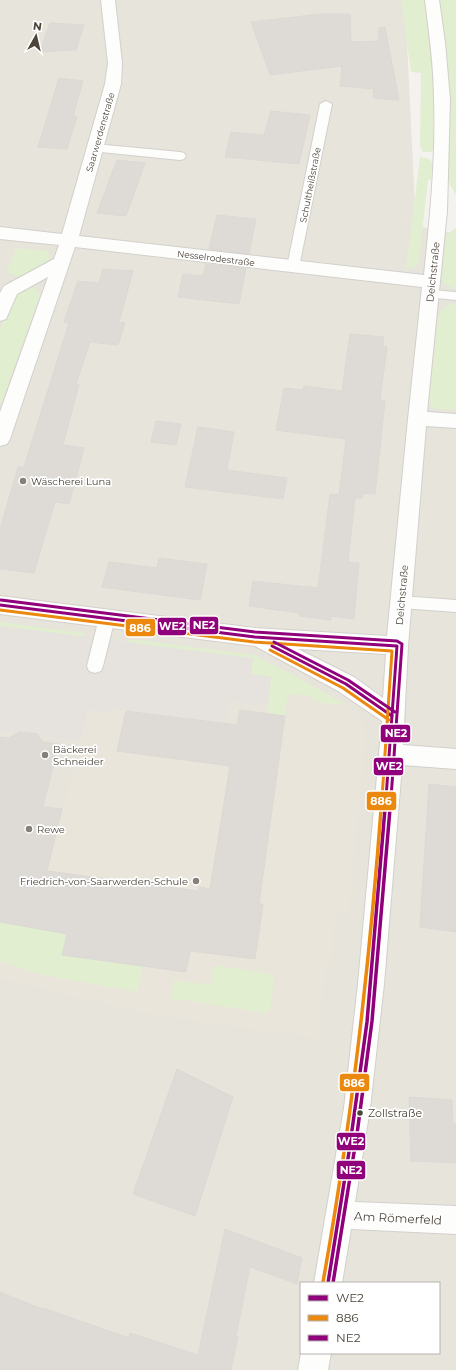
<svg xmlns="http://www.w3.org/2000/svg" width="456" height="1370" font-family="Montserrat,sans-serif">
<style>
.residential{fill:#e7e4dc;fill-rule:evenodd}
.education{fill:#eae5da}
.green{fill:#e1eecf}
.parking{fill:#e6e3df}
.building{fill:#dedbd6;stroke:#dcd9d4}
.lines{fill:none;stroke-linecap:round;stroke-linejoin:round}
.lane-casing{stroke:#d2d0cb;stroke-width:2}
.street-casing{stroke:#d2d0cb;stroke-width:2}
.lane{fill:#fdfdfc;fill-rule:evenodd}
.street{fill:#fdfdfc;fill-rule:evenodd}
.bus-1-far1-casing{stroke:#fff;stroke-width:6}
.bus-1-casing{stroke:#fff;stroke-width:6}
.bus-2-far1-casing{stroke:#fff;stroke-width:6}
.bus-2-casing{stroke:#fff;stroke-width:6}
.bus-3-far1-casing{stroke:#fff;stroke-width:6}
.bus-3-casing{stroke:#fff;stroke-width:6}
.bus-1-far1{stroke:#91007b;stroke-width:3}
.bus-1{stroke:#91007b;stroke-width:3.5}
.bus-2-far1{stroke:#eb880e;stroke-width:3}
.bus-2{stroke:#eb880e;stroke-width:3.5}
.bus-3-far1{stroke:#91007b;stroke-width:3}
.bus-3{stroke:#91007b;stroke-width:3.5}
.poi-dot{fill:#868178;stroke:#fff;stroke-width:1.5}
.bus-dot{fill:#4b4439;stroke:#fff;stroke-width:1.5}
.labels{text-anchor:middle;dominant-baseline:central;stroke-width:3.5;stroke-linejoin:round;paint-order:stroke}
.far-street-label{font-size:9px;fill:#4b4439;stroke:#fff}
.street-label{font-size:10px;fill:#4b4439;stroke:#fff}
.poi-label{font-size:10px;fill:#4b4439;stroke:#fff;text-anchor:start}
.near-bus-label{font-size:11px;fill:#4b4439;stroke:#fff;text-anchor:start}
.near-street-label{font-size:12px;fill:#4b4439;stroke:#fff}
.line-badge{stroke:#fff;stroke-width:1.5}
.badge-label{font-size:11px;text-anchor:middle;font-weight:bold;fill:#fff}
</style>
<rect width="100%" height="100%" fill="#f4f2ee"/>
<!-- residential -->
<path class="residential" d="M0,0H405L415,207L413,225L456,234V1370H0ZM301,1283H439V1353H301Z"/>
<!-- education -->
<polygon class="education" points="288,694 310,696 338,705 345,704 363,722 366,732 348,912 336,910 331,963 326,968 318,1038 142,1013 0,978 0,922 52,851 88,710 111,713 112,708 237,725 240,710 285,716"/>
<!-- green -->
<g class="green">
<polygon points="401,0 425,0 433,66 433,150 431,152 423,152 420,146 421,73 411,72"/>
<polygon points="438,0 456,0 456,195 447,179"/>
<polygon points="420,157 429,159 433,163 431,179 428,180 419,260 415,267 406,269"/>
<polygon points="456,228 456,289 444,284 442,279 446,235"/>
<polygon points="16,248 48,251 50,255 48,263 21,278 7,272"/>
<polygon points="34,287 40,293 38,301 2,401 0,403 0,329 13,294 22,288"/>
<polygon points="451,304 456,304 456,410 437,409 431,406 429,403 438,316 442,309"/>
<polygon points="0,622 83,633 84,635 80,652 77,636 0,626"/>
<polygon points="130,639 254,655 293,675 345,704 338,705 315,702 310,696 288,694 285,716 267,713 271,677 251,674 253,658 123,656 127,641"/>
<polygon points="0,922 67,934 63,955 143,966 138,992 42,975 0,961"/>
<polygon points="214,965 270,974 274,978 270,1010 266,1013 170,998 174,980 210,985"/>
</g>
<!-- parking -->
<polygon class="parking" points="0,626 253,658 251,674 271,677 268,705 229,700 225,723 112,708 111,713 88,710 80,740 0,730"/>
<!-- building -->
<g class="building">
<polygon points="320,14 350,14 351,42 378,41 379,28 385,27 399,100 373,98 374,89 340,86 342,66 270,75 251,22"/>
<polygon points="50,23 84,25 76,50 40,52"/>
<polygon points="59,78 83,81 73,116 77,116 67,149 38,147"/>
<polygon points="271,111 310,115 299,164 225,157 231,132 264,135"/>
<polygon points="117,160 145,163 126,216 97,213"/>
<polygon points="217,215 256,219 249,254 209,249"/>
<polygon points="206,264 246,268 239,304 178,297 183,274 203,276"/>
<polygon points="103,269 133,271 119,322 125,323 118,345 90,342 76,384 79,384 63,445 84,448 69,504 55,502 34,573 0,569 0,529 18,467 24,467 69,323 64,322 78,281 99,283"/>
<polygon points="350,334 384,337 383,346 387,347 380,400 385,401 375,494 363,493 362,498 355,498 348,562 359,563 354,619 331,616 331,620 299,616 299,613 249,606 253,581 318,588 330,494 339,495 346,439 276,430 284,388 303,390 304,386 342,391"/>
<polygon points="156,421 181,424 176,445 151,442"/>
<polygon points="198,427 234,432 227,470 287,478 283,499 185,487"/>
<polygon points="159,558 207,564 200,600 102,587 109,562 157,568"/>
<polygon points="240,710 285,716 259,904 263,904 255,959 190,951 186,972 62,955 67,934 0,922 0,737 9,738 19,732 37,734 43,742 59,744 43,807 62,809 47,871 198,891 199,887 210,889 230,766 117,751 126,711 237,725"/>
<polygon points="429,784 456,787 456,932 420,927"/>
<polygon points="177,1069 233,1097 195,1216 133,1194"/>
<polygon points="409,1097 452,1100 453,1124 456,1124 456,1163 411,1161"/>
<polygon points="225,1229 302,1258 297,1284 250,1267 236,1336 238,1337 231,1370 0,1370 0,1292 42,1309 43,1308 129,1338 130,1333 198,1355"/>
</g>
<g class="lines">
<defs>
<g id="lane">
<polygon points="326,101 332,104 299,267 297,270 293,271 289,270 287,267 320,104"/>
<polygon points="95,144 180,152 184,153 186,156 184,159 180,160 91,151 89,148 91,145"/>
<polygon points="431,290 456,292 456,300 426,297 425,294 426,291"/>
<polygon points="401,596 456,600 456,612 401,608 396,606 393,602 396,598"/>
<polygon points="107,612 112,613 115,618 103,666 101,671 95,673 89,671 87,666 99,618 102,613"/>
</g>
<g id="street">
<path d="M101,0H115L122,63L121,84L79,236L424,275C430,217 436,158 434,100C434,66 429,33 425,0H439L445,42L450,100L447,211L427,412L456,414V428L426,426L408,646L403,745L456,749V769L402,765L384,984L370,1108L355,1202L456,1206V1234L351,1229L342,1283H314L344,1108L358,984L382,721L338,691L255,646L0,614V596L255,628L387,636L408,419L422,287L75,247L10,439L7,444L0,446V412L48,277L17,294L6,319L0,321V293L4,286L54,259L59,245L0,239V227L62,234L105,84L108,63ZM298,649L386,654L383,698L354,677Z"/>
<polygon points="301,1353 331,1353 328,1370 298,1370"/>
</g>
</defs>
<!-- lane casing -->
<use href="#lane" class="lane-casing"/>
<!-- street casing -->
<use href="#street" class="street-casing"/>
<!-- lane -->
<use href="#lane" class="lane"/>
<!-- street -->
<use href="#street" class="street"/>
<defs>
<g id="bus-1-far1">
<polyline points="0,605 255,637 397,646 386,798"/>
<polyline points="272,646 346,684 392,716"/>
</g>
<polyline id="bus-1" points="328,1283 349,1152 367,1022 386,797"/>
<g id="bus-2-far1">
<polyline points="0,610 254,642 392,651 382,798"/>
<polyline points="270,650 343,688 389,720"/>
</g>
<path id="bus-2" d="M323,1282C352,1121 370,960 382,797"/>
<g id="bus-3-far1">
<polyline points="1,600 255,632 397,641 402,644 391,798"/>
<polyline points="274,642 348,680 395,712"/>
</g>
<polyline id="bus-3" points="333,1283 357,1134 372,1021 391,797"/>
</defs>
<!-- bus-1-far1 casing -->
<use href="#bus-1-far1" class="bus-1-far1-casing"/>
<!-- bus-1 casing -->
<use href="#bus-1" class="bus-1-casing"/>
<!-- bus-2-far1 casing -->
<use href="#bus-2-far1" class="bus-2-far1-casing"/>
<!-- bus-2 casing -->
<use href="#bus-2" class="bus-2-casing"/>
<!-- bus-3-far1 casing -->
<use href="#bus-3-far1" class="bus-3-far1-casing"/>
<!-- bus-3 casing -->
<use href="#bus-3" class="bus-3-casing"/>
<!-- bus-1-far1 -->
<use href="#bus-1-far1" class="bus-1-far1"/>
<!-- bus-1 -->
<use href="#bus-1" class="bus-1"/>
<!-- bus-2-far1 -->
<use href="#bus-2-far1" class="bus-2-far1"/>
<!-- bus-2 -->
<use href="#bus-2" class="bus-2"/>
<!-- bus-3-far1 -->
<use href="#bus-3-far1" class="bus-3-far1"/>
<!-- bus-3 -->
<use href="#bus-3" class="bus-3"/>
</g>
<!-- markers -->
<g class="poi-dot">
<circle cx="23" cy="481" r="4"/>
<circle cx="45" cy="755" r="4"/>
<circle cx="29" cy="829" r="4"/>
<circle cx="196" cy="881" r="4"/>
</g>
<circle class="bus-dot" cx="360" cy="1113" r="3.5"/>
<g class="labels">
<!-- far-street labels -->
<g class="far-street-label">
<text transform="translate(100 132) rotate(-74)">Saarwerdenstraße</text>
<text transform="translate(310 185) rotate(-79)">Schultheißstraße</text>
<text transform="translate(216 258) rotate(7)">Nesselrodestraße</text>
</g>
<!-- street labels -->
<g class="street-label">
<text transform="translate(433 272) rotate(-84)">Deichstraße</text>
<text transform="translate(402 595) rotate(-85)">Deichstraße</text>
</g>
<!-- poi labels -->
<g class="poi-label">
<text x="31" y="481">Wäscherei Luna</text>
<text x="53" y="749">Bäckerei<tspan x="53" dy="12">Schneider</tspan></text>
<text x="37" y="829">Rewe</text>
<text x="188" y="881" text-anchor="end">Friedrich-von-Saarwerden-Schule</text>
</g>
<!-- near-bus labels -->
<g class="near-bus-label">
<text x="368" y="1113">Zollstraße</text>
</g>
<!-- near-street labels -->
<g class="near-street-label">
<text transform="translate(398 1218) rotate(3)">Am Römerfeld</text>
</g>
</g>
<g class="line-badge">
<rect x="189" y="616" width="30" height="19" rx="4" fill="#91007b"/>
<rect x="157" y="617" width="30" height="19" rx="4" fill="#91007b"/>
<rect x="125" y="618" width="31" height="19" rx="4" fill="#eb880e"/>
<rect x="380" y="724" width="31" height="19" rx="4" fill="#91007b"/>
<rect x="373" y="757" width="31" height="19" rx="4" fill="#91007b"/>
<rect x="366" y="791" width="31" height="20" rx="4" fill="#eb880e"/>
<rect x="339" y="1073" width="31" height="19" rx="4" fill="#eb880e"/>
<rect x="336" y="1132" width="30" height="19" rx="4" fill="#91007b"/>
<rect x="336" y="1160" width="30" height="20" rx="4" fill="#91007b"/>
</g>
<g class="badge-label">
<text x="204" y="629">NE2</text>
<text x="172" y="630">WE2</text>
<text x="140" y="632">886</text>
<text x="396" y="737">NE2</text>
<text x="389" y="770">WE2</text>
<text x="381" y="805">886</text>
<text x="354" y="1087">886</text>
<text x="351" y="1145">WE2</text>
<text x="351" y="1174">NE2</text>
</g>
<!-- legend -->
<rect x="300" y="1282" width="140" height="72" fill="#ffffff" stroke="#b7b4b0"/>
<rect x="308" y="1295" width="20" height="6" fill="#91007b" stroke="#b7b4b0"/>
<text x="336" y="1302" font-size="12" fill="#4b4439">WE2</text>
<rect x="308" y="1315" width="20" height="6" fill="#eb880e" stroke="#b7b4b0"/>
<text x="336" y="1322" font-size="12" fill="#4b4439">886</text>
<rect x="308" y="1335" width="20" height="6" fill="#91007b" stroke="#b7b4b0"/>
<text x="336" y="1342" font-size="12" fill="#4b4439">NE2</text>
<!-- north arrow -->
<g transform="translate(36 36) rotate(8)" stroke="#ffffff" stroke-width="3" paint-order="stroke">
<path d="M0-3L7 15L0 10L-7 15Z" fill="#4b4439"/>
<text y="-6" font-size="11" font-weight="bold" text-anchor="middle" fill="#4b4439">N</text>
</g>
</svg>
